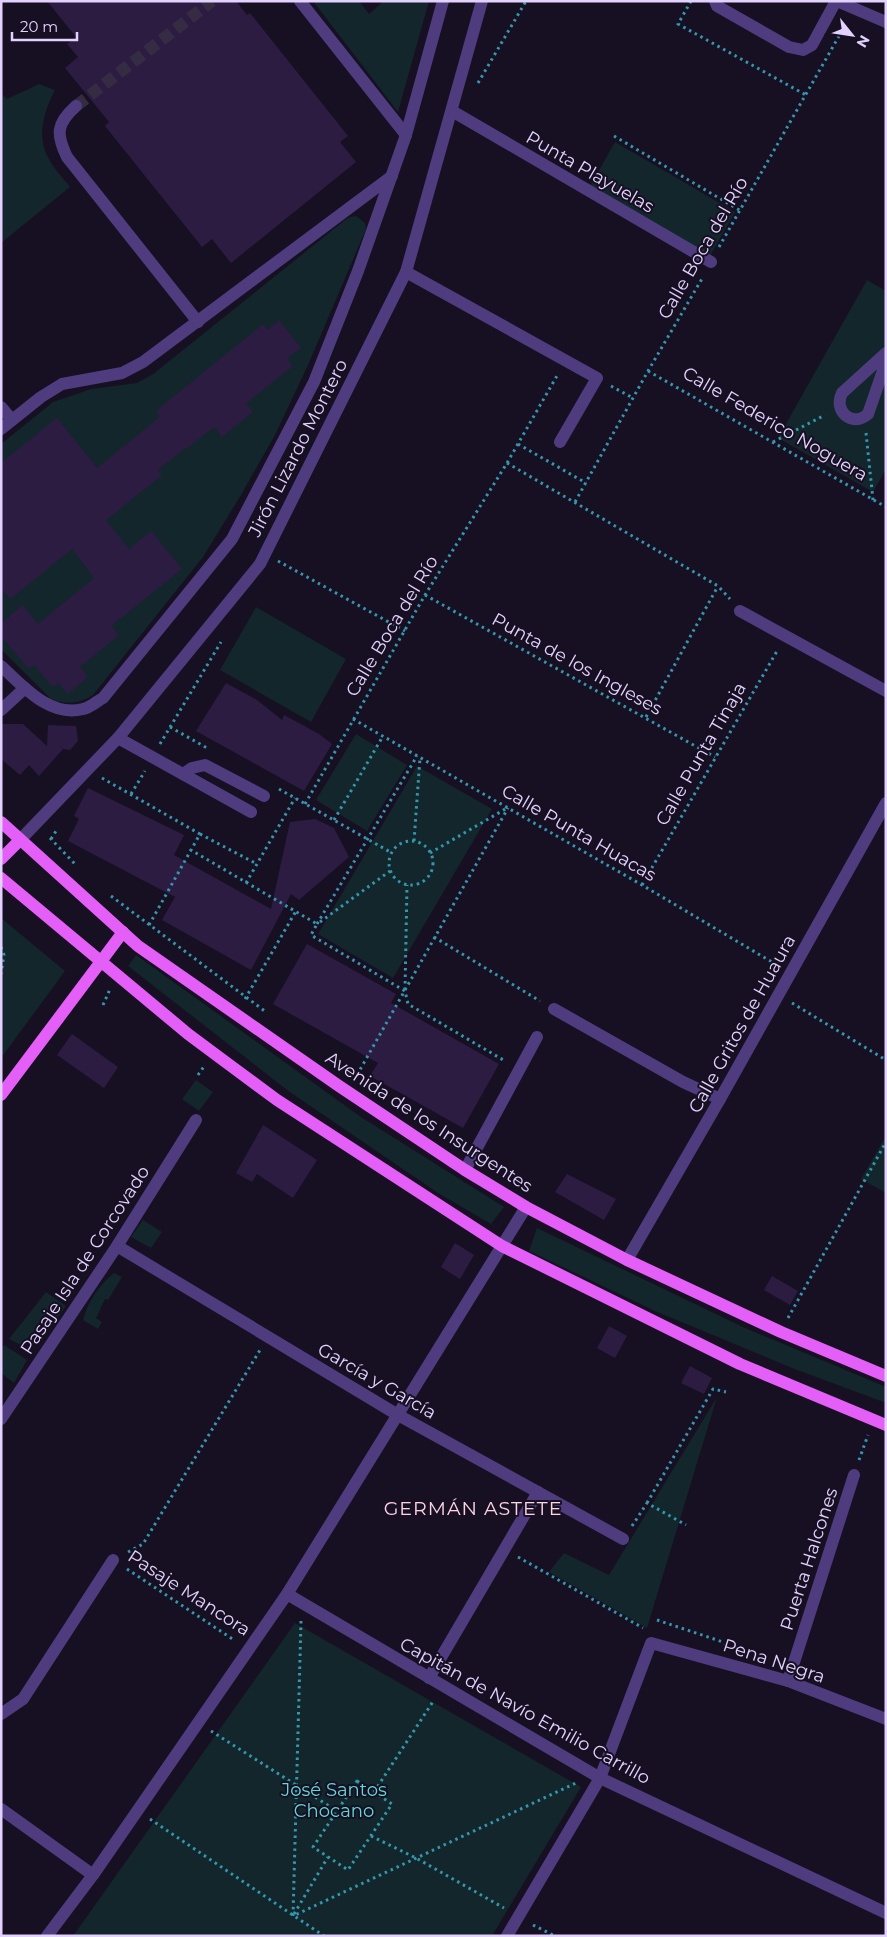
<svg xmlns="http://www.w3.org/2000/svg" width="887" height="1937" font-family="Montserrat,sans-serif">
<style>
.green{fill:#12262c}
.building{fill:#2d1c42}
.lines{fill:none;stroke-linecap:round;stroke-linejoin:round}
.minor-tunnel{stroke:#352c43;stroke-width:12;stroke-dasharray:12 6;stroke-linecap:butt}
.path{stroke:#3597ae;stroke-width:3;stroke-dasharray:2.5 4;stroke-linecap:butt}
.minor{stroke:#4f3c7f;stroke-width:12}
.major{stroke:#e45ff7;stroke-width:12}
.labels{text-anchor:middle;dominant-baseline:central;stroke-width:4;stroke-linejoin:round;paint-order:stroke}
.street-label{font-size:18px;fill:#e2d2fd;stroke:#170f22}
.park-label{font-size:18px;fill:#62d9d9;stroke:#170f22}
.neighbourhood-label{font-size:19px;letter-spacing:1px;fill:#fdd4e4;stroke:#170f22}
</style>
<rect width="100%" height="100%" fill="#170f22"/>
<!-- green -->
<g class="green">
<polygon points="313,1 359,1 369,14 384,1 429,1 398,112"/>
<path d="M39,84L55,90C44,111 36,137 49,159C54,169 63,178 70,187L1,243V93L7,99Z"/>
<polygon points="615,142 735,212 710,256 590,186"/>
<path d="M356,216L365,223L366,229L309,363L275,435L241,495L203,557L93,695C79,704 67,705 51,699L1,649V444L53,402L91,389L137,383L153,374L345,220L350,217Z"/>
<polygon points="867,280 886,291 886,469 873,492 778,438"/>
<polygon points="256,607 346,659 311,722 220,670"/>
<polygon points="356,734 407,765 367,831 316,800"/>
<polygon points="417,766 492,809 393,978 318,934"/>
<polygon points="1,918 65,971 1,1058"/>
<polygon points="136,955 361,1117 504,1207 491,1224 438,1193 287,1090 128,966"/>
<polygon points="196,1080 213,1092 199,1111 182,1099"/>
<polygon points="886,1136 886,1193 861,1179"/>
<polygon points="143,1220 162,1232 151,1248 131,1237"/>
<polygon points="537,1228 745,1328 886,1387 886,1403 792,1368 655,1311 529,1251"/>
<path d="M114,1273L122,1277L108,1300L105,1299L96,1318L102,1322L98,1329L83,1320C88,1301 99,1285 114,1273Z"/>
<polygon points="46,1292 66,1306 56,1320 35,1331 21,1345 9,1339"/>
<polygon points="4,1345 27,1360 14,1383 1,1373 1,1349"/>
<polygon points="717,1397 647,1628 549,1572 564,1553 609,1575"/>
<polygon points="295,1623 581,1787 492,1936 73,1936"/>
</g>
<!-- building -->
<g class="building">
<polygon points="47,1 236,1 247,15 250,13 348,136 340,142 356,162 231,263 212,239 202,247 105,126 109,122 65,68 78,57 67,44 76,37"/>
<polygon points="279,320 301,348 287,358 293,366 246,403 253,412 222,437 214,427 186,449 185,448 158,470 162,475 106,520 129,549 151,531 182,569 111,626 119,635 80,667 88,677 68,694 58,683 53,687 34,665 29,669 1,636 1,624 22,605 38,624 94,578 72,549 10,599 1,588 1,463 57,418 97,468 160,417 156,411 263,324 268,330"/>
<polygon points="226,683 257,700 282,720 284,715 319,734 332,744 304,791 196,731"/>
<polygon points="1,724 23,724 47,746 48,725 76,726 78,741 70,750 63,749 39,776 29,765 20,775 1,759"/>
<polygon points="88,788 184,835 174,855 271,909 290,822 315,819 334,828 349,857 299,900 291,894 251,970 162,920 175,897 68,841 79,819 74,816"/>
<polygon points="307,944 396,994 391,1003 499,1064 463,1128 370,1076 378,1063 273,1004"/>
<polygon points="72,1034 118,1067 104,1088 57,1055"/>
<polygon points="263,1125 317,1160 293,1198 257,1174 252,1182 236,1173"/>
<polygon points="567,1174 616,1199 604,1220 555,1192"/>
<polygon points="455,1243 474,1255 460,1279 441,1267"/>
<polygon points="772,1276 798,1291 790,1305 764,1290"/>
<polygon points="609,1326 627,1336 615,1358 597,1348"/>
<polygon points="690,1366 712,1378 704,1394 681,1383"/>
</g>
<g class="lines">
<!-- minor-tunnel -->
<polyline class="minor-tunnel" points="76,106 212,1"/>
<!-- path -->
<g class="path">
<polyline points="691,1 678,24 806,95"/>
<polyline points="478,83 526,1"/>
<polyline points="614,136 741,211"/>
<polyline points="719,247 847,22"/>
<polyline points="648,371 886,507"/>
<polyline points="611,386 633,398"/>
<polyline points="866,433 873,500"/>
<polyline points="773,442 825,415"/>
<polyline points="518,444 586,483"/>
<polyline points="507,463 718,586 730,599"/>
<polyline points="575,502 648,371 703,277"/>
<polyline points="278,561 405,631"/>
<polyline points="425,595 715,757"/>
<polyline points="646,717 718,586"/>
<polyline points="353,719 642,885 777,965"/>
<polyline points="170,727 207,748"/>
<polyline points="160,744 221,642"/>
<polyline points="102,778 200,834 191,850 317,924 311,935 405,991 408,1004 505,1061"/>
<polyline points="279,789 392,853"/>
<polyline points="131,794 145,771"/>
<polyline points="305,804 425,595 507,463 558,374"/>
<polyline points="334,820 383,736"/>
<polyline points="200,834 257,864"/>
<polyline points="50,838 75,864"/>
<polyline points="51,839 58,828"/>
<polyline points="414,841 420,758"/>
<circle cx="411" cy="863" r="22"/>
<polyline points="430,853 507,808"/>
<polyline points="246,883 295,798"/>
<polyline points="642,885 777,651"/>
<polyline points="111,896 266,1012"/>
<polyline points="320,922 390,871"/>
<polyline points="317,924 417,756"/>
<polyline points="149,925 191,850"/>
<polyline points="434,937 540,1001"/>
<polyline points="1,947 4,955 1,974"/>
<polyline points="405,990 407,885"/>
<polyline points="245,999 296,911"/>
<polyline points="792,1003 886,1060"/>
<polyline points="103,1005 110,989"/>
<polyline points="198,1075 205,1065"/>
<polyline points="357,1075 508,808"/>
<polyline points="788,1318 886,1142"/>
<polyline points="859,1460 868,1435"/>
<polyline points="647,1503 713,1389 726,1392"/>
<polyline points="632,1526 647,1503 686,1525"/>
<polyline points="128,1552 143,1544 260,1350"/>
<polyline points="518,1557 643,1628"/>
<polyline points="127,1569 234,1640"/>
<polyline points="657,1620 723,1642 727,1646"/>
<polyline points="301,1621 293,1916 576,1783"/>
<polyline points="211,1731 337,1811"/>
<polygon points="357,1781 392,1804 348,1870 313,1847"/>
<polyline points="374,1792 434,1700"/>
<polyline points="150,1819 324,1936"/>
<polyline points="371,1836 416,1858 504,1908"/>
<polyline points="294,1914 328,1857"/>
<polyline points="533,1925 555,1936"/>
</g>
<!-- minor -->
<g class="minor">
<polyline points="300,1 406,135"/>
<polyline points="715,1 717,6 789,47 803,50 812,45 836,1"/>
<polyline points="837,1 886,22"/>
<path d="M76,106C56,124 56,134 67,157L198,322"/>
<polyline points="452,111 711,262"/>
<polyline points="406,272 597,378 560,442"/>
<path d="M886,353L842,393C833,411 852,428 868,414L886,362"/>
<polyline points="1,407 12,420"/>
<polyline points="1,429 41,397 62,384 122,373 143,362 392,176"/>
<polyline points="740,611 886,691"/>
<path d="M1,666C23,686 50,718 83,709C90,708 97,701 103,698L232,539L314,382L358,271L406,135L443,1"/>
<polyline points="1,710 25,688"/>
<polyline points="118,738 251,812"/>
<polyline points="183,774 192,768 205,765 264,796"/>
<polyline points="20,840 118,738 260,564 406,272 482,1"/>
<polyline points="554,1009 683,1082 720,1099"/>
<polyline points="465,1170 537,1037"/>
<polyline points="117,1246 398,1415 623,1539"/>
<polyline points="627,1260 720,1099 886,803"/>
<polyline points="1,1419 117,1246 196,1120"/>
<polyline points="287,1594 600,1778 886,1913"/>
<polyline points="429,1678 538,1492"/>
<polyline points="788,1681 854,1475"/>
<polyline points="1,1714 23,1699 113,1560"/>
<polyline points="1,1809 93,1875"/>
<polyline points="47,1936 93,1875 287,1594 526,1207"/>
<polyline points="507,1936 600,1778 651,1643 788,1681 886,1719"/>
</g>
<!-- major -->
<g class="major">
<polyline points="1,822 138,946 339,1086 465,1170 526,1207 627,1260 781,1332 886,1376"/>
<polyline points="1,859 20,840"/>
<polyline points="1,878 188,1034 231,1066 277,1100 502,1246 740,1364 886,1425"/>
<polyline points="1,1095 123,932"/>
</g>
</g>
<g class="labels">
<!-- street labels -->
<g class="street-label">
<text transform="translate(590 172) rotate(30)">Punta Playuelas</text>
<text transform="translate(703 248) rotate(-60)">Calle Boca del Río</text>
<text transform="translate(775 424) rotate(30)">Calle Federico Noguera</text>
<text transform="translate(298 448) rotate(-63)">Jirón Lizardo Montero</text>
<text transform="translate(392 626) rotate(-59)">Calle Boca del Río</text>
<text transform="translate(577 664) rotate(29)">Punta de los Ingleses</text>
<text transform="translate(701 754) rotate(-60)">Calle Punta Tinaja</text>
<text transform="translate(579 833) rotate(30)">Calle Punta Huacas</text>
<text transform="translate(742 1024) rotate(-61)">Calle Gritos de Huaura</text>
<text transform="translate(429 1122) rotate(33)">Avenida de los Insurgentes</text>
<text transform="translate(85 1260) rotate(-57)">Pasaje Isla de Corcovado</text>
<text transform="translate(377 1381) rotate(30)">García y García</text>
<text transform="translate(809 1559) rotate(-72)">Puerta Halcones</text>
<text transform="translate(189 1593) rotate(33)">Pasaje Mancora</text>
<text transform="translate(774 1661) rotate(18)">Pena Negra</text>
<text transform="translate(525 1711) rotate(29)">Capitán de Navío Emilio Carrillo</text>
</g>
<!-- park labels -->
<g class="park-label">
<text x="334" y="1790">José Santos<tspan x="334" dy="21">Chocano</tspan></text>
</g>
<!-- neighbourhood labels -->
<g class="neighbourhood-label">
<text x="473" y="1508">GERMÁN ASTETE</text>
</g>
</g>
<!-- border -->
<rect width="887" height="1937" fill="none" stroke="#e2d2fd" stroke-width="5"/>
<!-- north arrow -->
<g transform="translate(852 35) rotate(120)" stroke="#170f22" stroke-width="4" paint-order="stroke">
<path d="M0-4L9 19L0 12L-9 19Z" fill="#e2d2fd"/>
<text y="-8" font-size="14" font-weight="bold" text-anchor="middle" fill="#e2d2fd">N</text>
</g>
<!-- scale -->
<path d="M12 32v8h65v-8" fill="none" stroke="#e2d2fd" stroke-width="2.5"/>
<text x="20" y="32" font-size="15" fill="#e2d2fd" stroke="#170f22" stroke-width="4" paint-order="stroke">20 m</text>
</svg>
